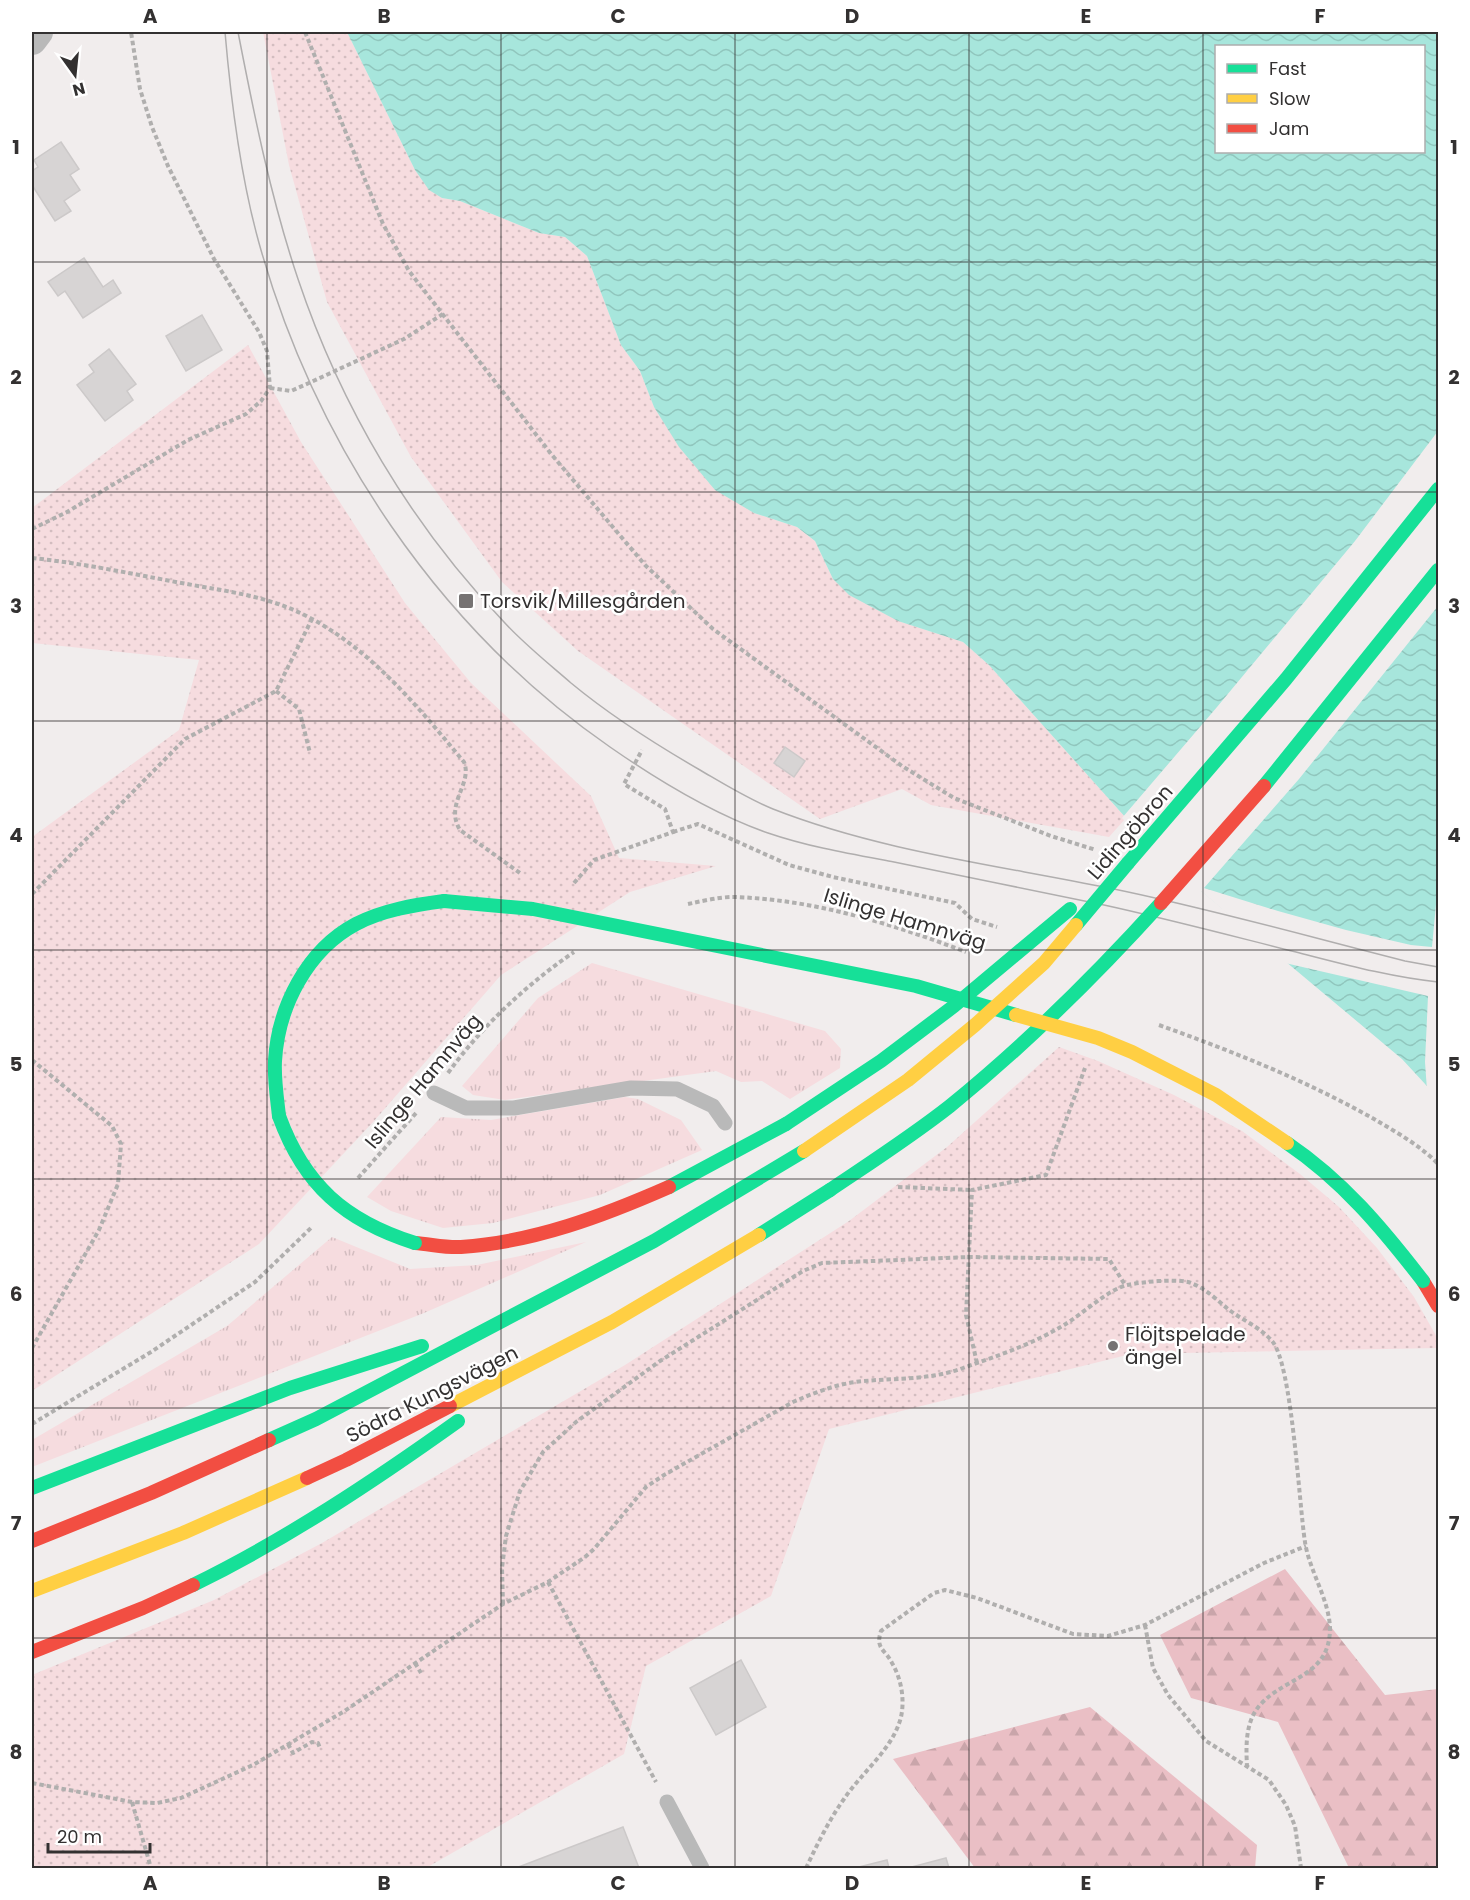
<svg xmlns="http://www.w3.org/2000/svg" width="1470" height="1900" font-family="Poppins,sans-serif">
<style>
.grass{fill:url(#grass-tufts)}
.forest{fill:url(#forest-firs)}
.park{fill:url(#park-dots)}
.water{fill:url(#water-waves);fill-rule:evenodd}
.pier{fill:#f1eded}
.building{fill:#d7d4d4;stroke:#ccc9c9;stroke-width:1.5}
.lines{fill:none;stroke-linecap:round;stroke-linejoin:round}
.path{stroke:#b0afae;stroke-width:4;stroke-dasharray:4.5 3;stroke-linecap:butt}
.lane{stroke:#b9b9b9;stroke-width:15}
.street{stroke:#b9b9b9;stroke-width:30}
.fast{stroke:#16e098;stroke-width:14}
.slow{stroke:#ffcf43;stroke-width:14}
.jam{stroke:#f24e42;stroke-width:14}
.tram{stroke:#b0aeae;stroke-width:1.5}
.fast-bridge{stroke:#16e098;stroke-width:14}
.slow-bridge{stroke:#ffcf43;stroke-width:14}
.jam-bridge{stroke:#f24e42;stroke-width:14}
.grid{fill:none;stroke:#333131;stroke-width:1.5;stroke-opacity:0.55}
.poi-dot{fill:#767373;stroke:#fff;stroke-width:2}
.labels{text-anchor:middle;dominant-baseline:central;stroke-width:5;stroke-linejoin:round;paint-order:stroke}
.poi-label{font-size:20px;fill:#333131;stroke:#fff;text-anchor:start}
.street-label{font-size:20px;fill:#333131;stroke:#fff}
.neatline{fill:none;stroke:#333131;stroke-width:2}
.grid-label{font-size:20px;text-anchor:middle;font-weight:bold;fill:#333131}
</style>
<defs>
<pattern id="grass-tufts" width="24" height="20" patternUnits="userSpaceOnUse" patternTransform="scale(1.5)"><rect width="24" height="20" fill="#f6dcdf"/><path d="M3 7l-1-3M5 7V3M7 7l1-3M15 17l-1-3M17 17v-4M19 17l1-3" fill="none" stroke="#d3bdc0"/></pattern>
<pattern id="forest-firs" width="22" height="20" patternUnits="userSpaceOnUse" patternTransform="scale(1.5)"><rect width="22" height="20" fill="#eabfc5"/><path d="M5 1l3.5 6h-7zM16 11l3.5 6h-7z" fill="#c9a5aa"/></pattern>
<pattern id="park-dots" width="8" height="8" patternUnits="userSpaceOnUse" patternTransform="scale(1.5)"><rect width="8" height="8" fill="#f6dcdf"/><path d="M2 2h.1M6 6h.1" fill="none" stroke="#d3bdc0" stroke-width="1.8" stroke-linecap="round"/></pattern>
<pattern id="water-waves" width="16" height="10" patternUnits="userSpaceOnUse" patternTransform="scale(1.5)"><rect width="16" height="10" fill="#a7e6dc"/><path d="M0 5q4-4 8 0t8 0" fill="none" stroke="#90c6bd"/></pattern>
</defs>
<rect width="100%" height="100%" fill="#f1eded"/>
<!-- grass -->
<g class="grass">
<polygon points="592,963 825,1031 841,1049 840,1068 790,1099 762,1081 741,1082 716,1071 505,1100 473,1095 462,1086 538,998"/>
<polygon points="625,1097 638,1099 681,1120 702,1150 600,1195 493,1223 443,1228 391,1211 367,1197 441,1117 491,1120"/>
<polygon points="332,1237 410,1269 477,1265 586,1242 424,1313 32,1467 32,1440 227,1326"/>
</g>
<!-- forest -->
<g class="forest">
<polygon points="1285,1569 1385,1695 1438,1689 1438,1868 1349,1868 1278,1722 1191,1698 1160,1635"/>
<polygon points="1090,1707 1257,1845 1255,1868 975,1868 893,1759"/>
</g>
<!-- park -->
<g class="park">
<polygon points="263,32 347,32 415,170 442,198 460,201 539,233 565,237 587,256 621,345 640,371 654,407 754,513 797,527 815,541 833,579 898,621 963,642 989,665 1126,818 1109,837 931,805 902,789 820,819 578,651 502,582 411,457 327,302 289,165"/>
<polygon points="248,345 301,442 405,603 471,683 591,796 619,858 716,866 630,892 501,975 374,1121 259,1244 32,1391 32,837 179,730 199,660 32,643 32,508"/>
<polygon points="1059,1047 1098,1061 1174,1095 1242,1131 1300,1174 1339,1207 1377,1248 1414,1297 1438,1339 1438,1348 1131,1354 829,1429 771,1596 646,1666 624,1754 426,1868 32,1868 32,1675 214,1600 322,1543 625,1365 849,1221 947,1147"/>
</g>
<!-- water -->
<path class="water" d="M347,32H1438V1098L1402,1059L1193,884L1126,818L989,665L963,642L898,621L849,595L833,579L815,541L797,527L754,513L715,490L679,447L654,407L640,371L621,345L587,256L565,237L539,233L460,201L442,198L429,190L415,170ZM1216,46H1424V152H1216Z"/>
<!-- pier -->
<polygon class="pier" points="1438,431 1438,606 1299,779 1204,888 1278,911 1346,930 1411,945 1432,947 1438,883 1438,1101 1427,1090 1425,1062 1428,996 1285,963 1201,891 1199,893 1191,887 1122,818 1217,707 1355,541"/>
<!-- building -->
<g class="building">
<polygon points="61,142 79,169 70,175 80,190 64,201 71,211 55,221 32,185 32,171 38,167 34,160"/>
<polygon points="84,258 103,287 113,280 121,293 83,318 65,291 58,296 48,282"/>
<polygon points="202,315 222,350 186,371 166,336"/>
<polygon points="109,349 136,384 127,391 133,400 105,421 77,385 94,372 89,365"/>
<polygon points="785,747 805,761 794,777 774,763"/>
<polygon points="741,1660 766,1707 716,1735 690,1688"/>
<polygon points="623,1827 639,1868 516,1868"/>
<polygon points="946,1858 949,1868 908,1868"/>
<polygon points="887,1860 889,1868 855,1868"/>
</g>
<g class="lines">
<!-- path -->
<g class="path">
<polyline points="305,32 383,224 409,271 552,455 645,565 713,629 902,766 954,798 1051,836 1096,850"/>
<polyline points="270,388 291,391 309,383 404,339 443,314"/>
<polyline points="32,529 67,512 188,440 246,414 261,401 270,388 267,351 259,332 214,259 168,166 152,127 140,89 131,32"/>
<path d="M32,558C80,563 128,573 176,582C223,591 269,595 312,619C373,652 420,709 464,762C473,784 444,804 460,830L520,873"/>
<polyline points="276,691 299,709 310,753"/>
<polyline points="673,832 698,824 789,865 833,877 955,903 972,919 997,927"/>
<polyline points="574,883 594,860 673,832 665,809 624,784 642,750"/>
<polyline points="32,894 185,739 276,691 312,619"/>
<path d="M688,904C702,901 719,897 733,897C812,899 893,924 966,952"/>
<path d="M1159,1025C1234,1052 1305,1080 1374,1119C1396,1132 1421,1146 1438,1164"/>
<polyline points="32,1060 112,1126 121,1144 118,1184 99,1230 32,1348"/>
<path d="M448,1073C482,1026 526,985 574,952"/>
<polyline points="358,1178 417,1112"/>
<polyline points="898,1187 972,1190"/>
<polyline points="977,1363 966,1315 972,1190 1046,1175 1085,1068"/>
<polyline points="32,1424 151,1352 255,1282 312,1227"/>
<polyline points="548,1582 656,1782"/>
<polyline points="503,1604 502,1568 506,1536 520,1491 543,1452 576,1422 660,1361 803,1271 822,1263 898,1260 969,1257 1109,1259 1125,1285"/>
<polyline points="1145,1625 1153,1668 1168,1695 1206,1741 1269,1780 1286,1805 1295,1826 1301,1868"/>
<polyline points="415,1663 421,1673"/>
<polyline points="288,1744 293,1753 312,1742 318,1743 320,1748"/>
<path d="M32,1783L132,1802L157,1803L181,1798L253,1765L343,1712L503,1604L548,1582L585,1557L594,1549L646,1487L664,1475L793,1402C816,1392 839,1383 864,1381C897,1378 931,1380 963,1368C997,1356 1033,1344 1064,1325C1081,1315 1109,1289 1127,1285C1141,1282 1179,1278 1191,1283C1205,1288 1217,1300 1228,1309C1242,1320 1260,1327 1272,1341C1292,1363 1299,1504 1305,1542C1309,1570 1329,1599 1330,1628C1330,1677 1286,1676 1260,1705C1245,1722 1246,1746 1247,1767"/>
<polyline points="132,1802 151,1868"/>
<path d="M806,1868C817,1845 829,1820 844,1799C862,1772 893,1749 901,1717C905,1699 901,1678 892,1663C885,1649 875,1649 881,1631L934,1593L945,1590L977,1598L1073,1634L1108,1636L1145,1625L1264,1563L1306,1546"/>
</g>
<!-- lane -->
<g class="lane">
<polyline points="434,1093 466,1108 514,1108 631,1088 677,1089 713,1106 725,1123"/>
<polyline points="667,1802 702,1868"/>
</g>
<!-- street -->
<polyline class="street" points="32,40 38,32"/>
<!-- fast -->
<g class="fast">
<polyline points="1128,863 1286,679 1438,489"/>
<path d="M279,1116C277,1098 274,1079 275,1061C278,1007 307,950 356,924C383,910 414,905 444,901"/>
<polyline points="669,1187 786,1124"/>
<polyline points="759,1235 830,1190"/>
<polyline points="269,1440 316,1419 654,1241 804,1151"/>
<polyline points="32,1488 290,1388 422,1346"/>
<path d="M193,1585C287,1539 374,1481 458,1421"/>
</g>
<!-- slow -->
<g class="slow">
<polyline points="450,1406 612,1322 759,1235"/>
<polyline points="32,1591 183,1533 307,1478"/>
</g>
<!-- jam -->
<g class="jam">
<path d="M415,1243C430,1244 446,1248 461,1247C534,1242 603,1216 669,1187"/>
<polyline points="1423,1281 1438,1306"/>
<polyline points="307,1478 346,1460 450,1406"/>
<polyline points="32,1541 151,1493 269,1440"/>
<polyline points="32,1652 143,1608 193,1585"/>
</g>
<!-- tram -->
<g class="tram">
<path d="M225,32C231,102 240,175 259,243C315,444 438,628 610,747C659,781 713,814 768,833C809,847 851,854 894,862C964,877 1034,890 1104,905C1168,919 1232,936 1296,952C1343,964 1390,977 1438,982"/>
<path d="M238,32C254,114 271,199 298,279C341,407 411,525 504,622C524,644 548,663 571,683C612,717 655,744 700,770C724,784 748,799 773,809C880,851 997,865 1109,888C1208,908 1306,936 1405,961L1438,967"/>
</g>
<!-- fast-bridge -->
<g class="fast-bridge">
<polyline points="1264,786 1438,570"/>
<polyline points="444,901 533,909 916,986 1016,1015"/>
<polyline points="1076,925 1128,863"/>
<path d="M279,1116C304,1185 345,1221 415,1243"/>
<polyline points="786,1124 881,1061 954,1006 1070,909"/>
<path d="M1287,1143C1343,1181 1382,1228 1423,1281"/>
<path d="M830,1190C870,1163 912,1136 950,1106C1025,1045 1096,975 1161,903"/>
</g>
<!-- slow-bridge -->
<g class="slow-bridge">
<polyline points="1016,1015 1098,1038 1132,1052 1216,1095 1287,1143"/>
<polyline points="804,1151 908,1080 975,1025 1044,963 1076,925"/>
</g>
<!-- jam-bridge -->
<polyline class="jam-bridge" points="1161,903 1264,786"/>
</g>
<!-- grid -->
<path class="grid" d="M267,32V1868M501,32V1868M735,32V1868M969,32V1868M1203,32V1868M32,262H1438M32,492H1438M32,721H1438M32,950H1438M32,1179H1438M32,1408H1438M32,1638H1438"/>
<!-- markers -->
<g class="poi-dot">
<rect x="458" y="593" width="16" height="16" rx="3"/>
<circle cx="1113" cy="1346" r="6"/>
</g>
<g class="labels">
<!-- poi labels -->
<g class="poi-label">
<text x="480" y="601">Torsvik/Millesgården</text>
<text x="1125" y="1334">Flöjtspelade<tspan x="1125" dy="23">ängel</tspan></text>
</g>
<!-- street labels -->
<g class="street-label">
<text transform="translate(1130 832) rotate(-49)">Lidingöbron</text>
<text transform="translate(905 919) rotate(17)">Islinge Hamnväg</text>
<text transform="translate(423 1081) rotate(-50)">Islinge Hamnväg</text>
<text transform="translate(432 1394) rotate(-27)">Södra Kungsvägen</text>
</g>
</g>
<!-- border -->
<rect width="1470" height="1900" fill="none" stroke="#ffffff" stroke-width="66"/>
<!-- legend -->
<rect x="1215" y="45" width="210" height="108" fill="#ffffff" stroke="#adadad" stroke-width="1.5"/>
<rect x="1227" y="64" width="30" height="9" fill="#16e098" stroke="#adadad" stroke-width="1.5"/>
<text x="1269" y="75" font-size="18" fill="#333131">Fast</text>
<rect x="1227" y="94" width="30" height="9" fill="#ffcf43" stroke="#adadad" stroke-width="1.5"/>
<text x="1269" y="105" font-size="18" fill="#333131">Slow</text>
<rect x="1227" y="124" width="30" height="9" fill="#f24e42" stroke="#adadad" stroke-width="1.5"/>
<text x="1269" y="135" font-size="18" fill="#333131">Jam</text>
<!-- north arrow -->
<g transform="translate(75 75) rotate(165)" stroke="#ffffff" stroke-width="4.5" paint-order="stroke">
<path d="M0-4.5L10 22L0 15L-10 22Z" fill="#333131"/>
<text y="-9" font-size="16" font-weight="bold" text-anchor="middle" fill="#333131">N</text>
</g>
<!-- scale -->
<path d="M48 1843v9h102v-9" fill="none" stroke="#333131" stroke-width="3"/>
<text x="57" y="1843" font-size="18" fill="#333131" stroke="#ffffff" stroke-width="4.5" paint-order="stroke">20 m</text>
<rect x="33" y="33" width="1404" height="1834" class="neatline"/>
<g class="grid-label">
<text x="150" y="23">A</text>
<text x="384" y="23">B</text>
<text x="618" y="23">C</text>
<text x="852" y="23">D</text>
<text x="1086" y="23">E</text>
<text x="1320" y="23">F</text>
<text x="16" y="154">1</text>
<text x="1454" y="154">1</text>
<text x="16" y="384">2</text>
<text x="1454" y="384">2</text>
<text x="16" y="613">3</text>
<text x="1454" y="613">3</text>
<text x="16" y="842">4</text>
<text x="1454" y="842">4</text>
<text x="16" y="1071">5</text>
<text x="1454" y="1071">5</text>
<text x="16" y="1301">6</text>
<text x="1454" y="1301">6</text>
<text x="16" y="1530">7</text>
<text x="1454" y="1530">7</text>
<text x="16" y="1759">8</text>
<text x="1454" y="1759">8</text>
<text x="150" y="1890">A</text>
<text x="384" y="1890">B</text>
<text x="618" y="1890">C</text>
<text x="852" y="1890">D</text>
<text x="1086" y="1890">E</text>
<text x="1320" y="1890">F</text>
</g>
</svg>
